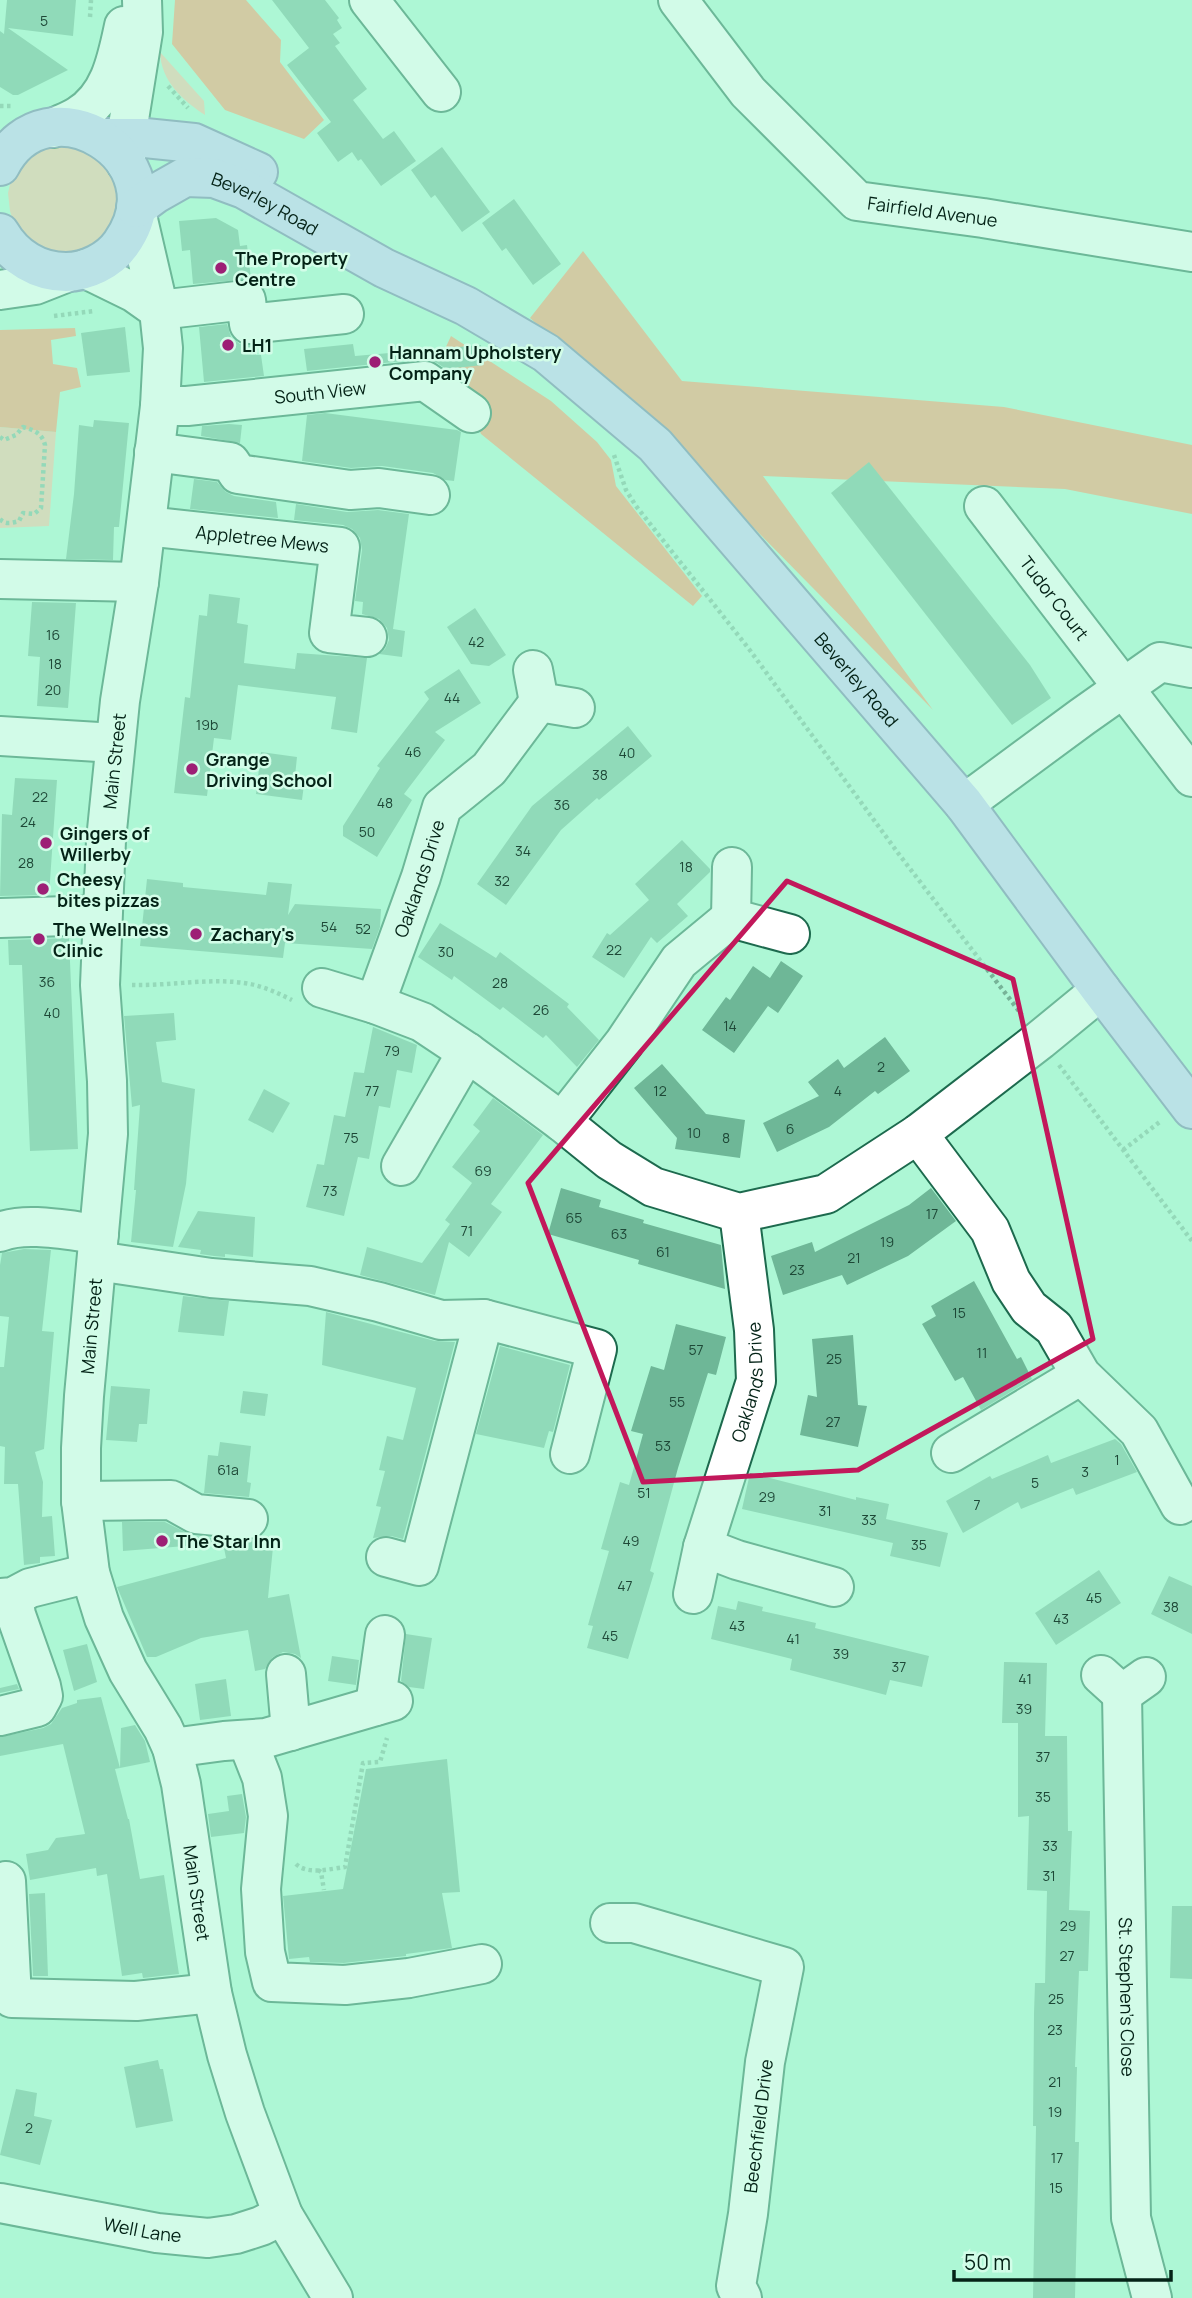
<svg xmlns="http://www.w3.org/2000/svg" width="1192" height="2298" font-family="Manrope,sans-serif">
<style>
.green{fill:#fbbda2}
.forest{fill:#fc9669}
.building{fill:#6eb797}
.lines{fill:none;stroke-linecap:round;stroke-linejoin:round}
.minor-casing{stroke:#1d6a4e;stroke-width:42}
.major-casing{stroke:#6d76a8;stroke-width:42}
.path{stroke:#77b398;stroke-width:4.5;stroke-dasharray:3.5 3.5;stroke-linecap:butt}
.minor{stroke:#fff;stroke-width:38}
.major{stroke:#c9c7fa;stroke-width:38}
.marked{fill:none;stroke:#c2185b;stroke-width:5;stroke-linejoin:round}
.poi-dot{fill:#9d1f75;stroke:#d2fde8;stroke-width:2.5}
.labels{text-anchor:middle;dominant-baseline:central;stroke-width:5;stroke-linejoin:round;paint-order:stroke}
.number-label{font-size:14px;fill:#1e4837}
.street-label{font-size:18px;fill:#042317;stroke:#d2fde8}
.poi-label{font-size:18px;font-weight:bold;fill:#042317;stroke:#d2fde8;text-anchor:start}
</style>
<rect width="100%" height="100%" fill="#adf7d5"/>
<!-- green -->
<g class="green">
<path d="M160,52L204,101L205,115C182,100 161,81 160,52Z"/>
<polygon points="78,142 116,171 120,213 100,242 75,253 49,252 27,239 13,221 10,211 8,193 11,180 30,152"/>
<polygon points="0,427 56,432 49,526 0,528"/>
</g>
<!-- forest -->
<g class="forest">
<polygon points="175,0 246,0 281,40 280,62 324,120 304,139 225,110 172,44"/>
<polygon points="583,251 682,381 1004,407 1192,445 1192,514 1065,489 763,476 933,710 688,461 530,318"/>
<polygon points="75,328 76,336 51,340 53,364 77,368 81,387 60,392 56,432 0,427 0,330"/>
<polygon points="451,336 551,401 597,442 611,460 616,486 702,596 693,606 481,434 444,351"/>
</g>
<!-- building -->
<g class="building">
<polygon points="7,0 76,0 73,36 8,28 68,70 18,95 13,95 0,87 0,31 4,34"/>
<polygon points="272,0 325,0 339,18 337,20 342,28 333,34 340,43 335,46 367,89 353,100 383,139 394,131 416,161 381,186 361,159 358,161 352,152 338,162 317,133 331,122 287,65 309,48"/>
<polygon points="442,147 490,212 462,232 435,195 431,198 411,170"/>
<polygon points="514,199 561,264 533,285 506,248 502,251 482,223"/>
<polygon points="216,218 238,230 240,246 247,245 251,279 193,284 190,250 182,251 179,221"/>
<polygon points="227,324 231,337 240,344 255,345 256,355 261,355 264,376 204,382 199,327"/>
<polygon points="125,327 130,372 87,376 81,333"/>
<polygon points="353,344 355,356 481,345 483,365 446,369 437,363 423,359 307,371 304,349"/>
<polygon points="325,413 457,430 461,432 454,481 445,480 433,473 382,466 351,468 302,461 307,415"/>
<polygon points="94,420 129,423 119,527 114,527 113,560 66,559 74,494 79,425 93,427"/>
<polygon points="229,424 242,425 240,443 201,436 202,426"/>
<polygon points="869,462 1030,665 1051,698 1012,725 831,493"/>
<polygon points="194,479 217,482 226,492 234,496 276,502 278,518 190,509"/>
<polygon points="296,504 347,512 378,510 409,514 393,629 405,631 402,657 379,654 385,649 389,640 387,628 379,619 362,614 363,602 355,601 362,550 360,538 352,529 343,525 294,520"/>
<polygon points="209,594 240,598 237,623 248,625 244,663 295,669 297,653 367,658 357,733 331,729 336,697 238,685 231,740 214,738 207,796 174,793 185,697 190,698 199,615 207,616"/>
<polygon points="32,602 76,603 68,708 37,706 40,657 28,656"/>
<polygon points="475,608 506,655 489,666 471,664 447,627"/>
<polygon points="459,669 481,703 435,732 445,740 404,794 412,800 377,857 343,836 343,826 380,768 377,766 429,699 424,692"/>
<polygon points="628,726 652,756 599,800 597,798 561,830 506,905 477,884 532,806"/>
<polygon points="261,752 297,757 295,776 305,777 302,800 256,794"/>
<polygon points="15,778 57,780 49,895 0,896 2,814 12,815"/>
<polygon points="682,840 710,869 710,872 677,904 688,916 657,943 651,937 624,978 592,957 607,933 610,935 649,900 635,884"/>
<polygon points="147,879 183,883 183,887 266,895 268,882 292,884 288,915 295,904 381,909 380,927 372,949 285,943 283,958 140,946"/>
<polygon points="440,923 496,958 500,952 569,1004 567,1007 599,1040 577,1067 546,1035 543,1038 503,1007 500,1010 454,976 452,980 418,957"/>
<polygon points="69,938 78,1149 30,1151 22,965 9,965 8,940"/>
<polygon points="781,961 803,976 778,1013 768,1006 734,1053 702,1030 726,997 730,1000 753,966 770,978"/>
<polygon points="174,1013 176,1040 156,1042 162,1082 195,1089 186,1184 173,1247 131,1242 136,1190 134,1190 140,1105 132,1107 124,1016"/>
<polygon points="373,1027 417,1045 412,1073 397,1070 390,1108 379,1106 369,1159 358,1157 344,1216 306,1207 317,1164 324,1165 334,1115 345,1117 354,1072 364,1073"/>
<polygon points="885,1037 910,1071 878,1094 875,1091 829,1127 777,1152 763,1123 819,1096 808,1082 838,1059 844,1068"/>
<polygon points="662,1064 706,1114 745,1120 740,1158 675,1149 677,1138 634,1088"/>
<polygon points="264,1089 290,1103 273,1133 248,1120"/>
<polygon points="493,1098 543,1135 491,1204 502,1212 469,1257 449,1242 435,1295 360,1275 367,1247 422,1263 450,1224 445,1220 472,1183 452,1167 480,1131 473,1125"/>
<polygon points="561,1188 601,1200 599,1207 644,1220 643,1223 721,1245 725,1289 638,1264 639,1260 548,1234"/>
<polygon points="931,1188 956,1221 908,1256 847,1285 842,1275 783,1295 771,1256 812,1242 815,1252 909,1205"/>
<polygon points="198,1211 255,1217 253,1257 225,1254 225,1257 214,1256 200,1254 201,1250 178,1247"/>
<polygon points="24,1249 51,1250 42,1331 54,1332 44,1449 35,1452 43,1482 42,1517 52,1516 55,1556 40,1557 40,1563 24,1565 18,1484 4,1484 5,1447 0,1446 0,1367 4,1367 9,1317 0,1316 0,1265 2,1253"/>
<polygon points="974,1281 1017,1359 1021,1357 1032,1379 981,1410 963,1377 955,1381 922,1324 936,1316 931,1306"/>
<polygon points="183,1296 229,1301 224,1336 178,1332"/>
<polygon points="326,1312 435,1341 455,1342 403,1539 391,1536 373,1538 381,1507 376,1506 385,1471 379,1470 387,1436 403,1440 416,1388 322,1365"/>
<polygon points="676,1324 726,1337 716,1375 708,1373 678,1468 650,1571 654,1573 628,1659 587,1648 593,1626 588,1625 609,1551 601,1549 620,1482 629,1485 643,1434 631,1431 651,1366 664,1370"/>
<polygon points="853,1335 858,1405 867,1406 858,1447 800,1435 808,1395 817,1397 812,1339"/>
<polygon points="500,1346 570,1365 553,1432 549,1431 544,1448 476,1434"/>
<polygon points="111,1386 150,1389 147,1424 139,1424 137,1442 106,1440"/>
<polygon points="243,1391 268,1394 265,1416 240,1413"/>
<polygon points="1115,1439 1121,1444 1137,1472 1076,1495 1073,1488 1021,1509 1018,1502 963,1533 946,1501 990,1476 992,1479 1048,1455 1051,1463"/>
<polygon points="220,1442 251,1446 247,1482 251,1483 249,1497 204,1493 208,1455 218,1456"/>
<polygon points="750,1473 856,1500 856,1497 889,1504 886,1519 948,1533 940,1567 890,1556 893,1543 742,1509"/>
<polygon points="122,1522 165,1522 193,1536 246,1541 256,1539 261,1536 274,1537 268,1598 289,1594 301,1658 295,1654 283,1652 273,1657 265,1669 255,1671 248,1630 201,1638 156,1657 147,1657 117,1587 226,1558 223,1543 123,1551"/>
<polygon points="1099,1570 1121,1603 1056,1645 1035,1613"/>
<polygon points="1169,1576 1192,1586 1192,1634 1151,1614"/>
<polygon points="738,1601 763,1607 762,1611 816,1623 815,1628 929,1656 922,1687 890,1680 886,1695 790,1670 792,1659 711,1639 718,1606 736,1610"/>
<polygon points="406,1634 432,1638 424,1689 409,1687 401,1681"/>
<polygon points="87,1644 97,1682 74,1691 63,1650"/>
<polygon points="332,1656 359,1660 356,1685 328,1681"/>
<polygon points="1004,1662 1047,1663 1045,1736 1067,1736 1068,1831 1072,1831 1069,1910 1090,1911 1088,1971 1079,1971 1075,2067 1077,2067 1075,2142 1079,2142 1075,2298 1033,2298 1036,2126 1033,2126 1034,2013 1035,1983 1045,1983 1047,1891 1027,1890 1029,1816 1018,1817 1018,1723 1002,1723"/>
<polygon points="226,1679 231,1716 200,1720 195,1684"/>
<polygon points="17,1684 19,1689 0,1693 0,1688"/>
<polygon points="101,1697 120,1768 121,1728 135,1725 145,1741 150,1762 115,1769 128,1819 129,1819 140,1879 164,1875 179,1974 143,1978 142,1973 122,1976 107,1874 97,1876 96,1868 30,1880 26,1854 48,1850 56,1838 85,1834 63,1744 0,1756 0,1737 43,1728 51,1724 62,1708 77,1703 77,1700"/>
<polygon points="447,1759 460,1892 442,1893 452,1948 406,1954 406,1956 344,1963 310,1962 309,1957 289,1959 283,1896 343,1889 366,1769"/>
<polygon points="242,1794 246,1817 244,1833 211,1837 208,1814 229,1811 227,1796"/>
<polygon points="45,1893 48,1976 33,1976 29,1894"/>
<polygon points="1172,1906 1192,1906 1192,1979 1170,1978"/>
<polygon points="158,2060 160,2069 163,2069 173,2121 136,2128 124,2067"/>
<polygon points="16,2089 37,2093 34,2116 52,2120 40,2165 0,2155"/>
</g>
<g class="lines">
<defs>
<g id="minor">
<polyline points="369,0 441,92"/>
<path id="s1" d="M678,0L748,92L857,201L983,218L1192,252"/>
<path d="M53,128C61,124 70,121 78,116C110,97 117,59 124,26"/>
<polyline points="126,163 126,138 143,32 142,0"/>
<path id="s2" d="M136,211L159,310L163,348L160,406L139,582L120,701L106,840L100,985L107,1081L108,1134L84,1396L81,1448V1501L90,1573L104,1618L128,1671L163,1728L172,1748L181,1784L212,1993L227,2055L245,2113L283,2215L333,2298"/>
<polyline points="86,269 135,293 159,310"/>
<polyline points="0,290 35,285 68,272"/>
<polyline points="159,310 246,300 249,324 344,314"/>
<path id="s3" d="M160,406H187L425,381L471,413"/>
<polyline points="154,452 230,462 238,474 350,490 379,488 430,495"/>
<path id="s4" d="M984,506L1192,777"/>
<path id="s5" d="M146,526L340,547L329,633L367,637"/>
<polyline points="0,579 139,582"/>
<polyline points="533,670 539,702 575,708"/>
<polyline points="0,736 115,743"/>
<polyline points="964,804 1082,717 1160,662 1192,668"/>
<polyline points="732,867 731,918 790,934"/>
<polyline points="0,918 102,915"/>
<polyline points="322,988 375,1004 422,1022 467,1052 562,1122 609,1160 653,1187 739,1213 826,1194 918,1134 1040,1040 1101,990"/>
<path id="s6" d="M375,1004L421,877L442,807L489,769L539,702"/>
<polyline points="562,1122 624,1043 679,961 731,918"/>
<polyline points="918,1134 990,1230 1011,1281 1029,1308 1054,1328 1081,1375 1139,1431 1180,1505"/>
<polyline points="401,1166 467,1052"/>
<path d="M0,1232C26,1221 70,1231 99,1234"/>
<polyline points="97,1261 211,1278 310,1286 379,1302 441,1320 484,1319 597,1349 570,1454"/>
<polyline points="951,1453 1081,1375"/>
<polyline points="81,1501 171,1500 196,1514 248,1519"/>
<polyline points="703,1547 737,1560 834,1587"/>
<polyline points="386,1557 419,1566 484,1319"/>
<path id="s7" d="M693,1594L703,1547L756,1381L754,1330L739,1213"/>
<polyline points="0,1598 13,1597 30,1588 90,1573"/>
<polyline points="286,1674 291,1731"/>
<polyline points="1101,1675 1122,1694 1146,1677"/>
<path id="s8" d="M1122,1694L1131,2218L1152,2298"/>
<polyline points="375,1706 385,1635"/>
<polyline points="0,1716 37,1707 43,1696 41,1686 16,1615 13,1597"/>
<polyline points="247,1740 262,1778 268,1816 261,1889 265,1952 272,1982 345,1985 409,1978 482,1964"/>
<polyline points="172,1748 224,1741 266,1738 393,1701"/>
<polyline points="6,1881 12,1998 136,2001 212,1993"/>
<polyline points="610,1923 634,1923 784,1967 765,2062 748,2214 736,2286 742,2298"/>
<path id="s9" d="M0,2203L157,2233L208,2238L236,2234L261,2226L283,2215"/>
</g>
<g id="major">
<polyline points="103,138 145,138 194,143 258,172"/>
<path d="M0,166C46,76 183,158 121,244C109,261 86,272 66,272C38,272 14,257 0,233"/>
<path id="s10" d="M136,208L155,194L185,177L214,178L244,189L384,268L466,306L546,353L655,445L964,804L1101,990L1192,1109"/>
</g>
</defs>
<!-- minor casing -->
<use href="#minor" class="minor-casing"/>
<!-- major casing -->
<use href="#major" class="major-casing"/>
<!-- path -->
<g class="path">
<polyline points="90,17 91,0"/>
<polyline points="168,86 188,108"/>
<polyline points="0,106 11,106"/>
<polyline points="54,316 94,311"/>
<path d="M0,437L4,440L16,435L23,427C34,430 42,433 45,445L41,508L34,514L23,513L19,521C12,523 5,525 0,519"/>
<polyline points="614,455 626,490 636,506 749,649 898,853 1022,1015"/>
<path d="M132,985C170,986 214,977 250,984C265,987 278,993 292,1000"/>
<polyline points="1059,1065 1192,1241"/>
<polyline points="1123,1150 1161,1121"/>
<path d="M296,1864C307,1875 330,1869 345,1867L363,1763L380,1762L387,1738"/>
<polyline points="318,1870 321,1872 324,1890"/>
</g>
<!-- minor -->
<use href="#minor" class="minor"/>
<!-- major -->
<use href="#major" class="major"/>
</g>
<!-- marked area -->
<path d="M0 0H1192V2298H0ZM787,881L1013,979L1093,1339L858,1470L643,1482L528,1183Z" fill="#adf7d5" fill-opacity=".55" fill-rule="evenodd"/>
<path class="marked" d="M787,881L1013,979L1093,1339L858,1470L643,1482L528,1183Z"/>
<!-- markers -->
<g class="poi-dot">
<circle cx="221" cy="268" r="7"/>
<circle cx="228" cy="345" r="7"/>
<circle cx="375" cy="362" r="7"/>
<circle cx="192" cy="769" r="7"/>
<circle cx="46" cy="843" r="7"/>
<circle cx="43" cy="889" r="7"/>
<circle cx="196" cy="934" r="7"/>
<circle cx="39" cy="939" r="7"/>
<circle cx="162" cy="1541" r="7"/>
</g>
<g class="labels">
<!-- number labels -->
<g class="number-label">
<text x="44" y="20">5</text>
<text x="53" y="634">16</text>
<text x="476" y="641">42</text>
<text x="55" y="663">18</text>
<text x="53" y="689">20</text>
<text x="452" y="697">44</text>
<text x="207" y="724">19b</text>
<text x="413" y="751">46</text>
<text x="627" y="752">40</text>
<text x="600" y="774">38</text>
<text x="40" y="796">22</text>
<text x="385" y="802">48</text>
<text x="562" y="804">36</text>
<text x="28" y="821">24</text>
<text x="367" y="831">50</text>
<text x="523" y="850">34</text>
<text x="26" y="862">28</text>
<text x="686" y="866">18</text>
<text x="502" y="880">32</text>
<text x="329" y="926">54</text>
<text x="363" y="928">52</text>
<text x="614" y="949">22</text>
<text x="446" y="951">30</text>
<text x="47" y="981">36</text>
<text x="500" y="982">28</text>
<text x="541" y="1009">26</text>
<text x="52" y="1012">40</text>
<text x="730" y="1025">14</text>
<text x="392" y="1050">79</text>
<text x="881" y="1066">2</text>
<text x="372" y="1090">77</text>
<text x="660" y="1090">12</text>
<text x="838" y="1090">4</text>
<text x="790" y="1128">6</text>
<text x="694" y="1132">10</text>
<text x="351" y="1137">75</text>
<text x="726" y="1137">8</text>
<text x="483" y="1170">69</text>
<text x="330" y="1190">73</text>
<text x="932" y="1213">17</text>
<text x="574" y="1217">65</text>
<text x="467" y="1230">71</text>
<text x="619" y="1233">63</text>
<text x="887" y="1241">19</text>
<text x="663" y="1251">61</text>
<text x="854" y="1257">21</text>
<text x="797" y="1269">23</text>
<text x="959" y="1312">15</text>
<text x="696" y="1349">57</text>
<text x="982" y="1352">11</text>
<text x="834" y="1358">25</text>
<text x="677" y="1401">55</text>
<text x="833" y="1421">27</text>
<text x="663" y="1445">53</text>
<text x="1117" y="1459">1</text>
<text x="228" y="1469">61a</text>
<text x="1085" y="1471">3</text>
<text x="1035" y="1482">5</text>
<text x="644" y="1492">51</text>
<text x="767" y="1496">29</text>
<text x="977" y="1504">7</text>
<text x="825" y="1510">31</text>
<text x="869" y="1519">33</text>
<text x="631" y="1540">49</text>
<text x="919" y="1544">35</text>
<text x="625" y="1585">47</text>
<text x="1094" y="1597">45</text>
<text x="1171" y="1606">38</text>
<text x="1061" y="1618">43</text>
<text x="737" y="1625">43</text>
<text x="610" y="1635">45</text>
<text x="793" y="1638">41</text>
<text x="841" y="1653">39</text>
<text x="899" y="1666">37</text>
<text x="1025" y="1678">41</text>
<text x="1024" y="1708">39</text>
<text x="1043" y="1756">37</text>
<text x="1043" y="1796">35</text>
<text x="1050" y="1845">33</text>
<text x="1049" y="1875">31</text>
<text x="1068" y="1925">29</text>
<text x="1067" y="1955">27</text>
<text x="1056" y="1998">25</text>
<text x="1055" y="2029">23</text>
<text x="1055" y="2081">21</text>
<text x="1055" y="2111">19</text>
<text x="29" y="2127">2</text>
<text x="1057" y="2157">17</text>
<text x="1056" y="2187">15</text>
</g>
<!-- street labels -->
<g class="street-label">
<text stroke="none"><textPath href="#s10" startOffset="144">Beverley Road</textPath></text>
<text stroke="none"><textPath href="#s1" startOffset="346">Fairfield Avenue</textPath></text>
<text stroke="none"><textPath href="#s3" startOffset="161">South View</textPath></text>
<text stroke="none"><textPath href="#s5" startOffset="117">Appletree Mews</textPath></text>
<text stroke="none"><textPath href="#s4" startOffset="116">Tudor Court</textPath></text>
<text stroke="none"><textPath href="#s10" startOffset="915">Beverley Road</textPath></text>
<text transform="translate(114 761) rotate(-84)">Main Street</text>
<text stroke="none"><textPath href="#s6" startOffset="133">Oaklands Drive</textPath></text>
<text transform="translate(91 1326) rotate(-85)">Main Street</text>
<text stroke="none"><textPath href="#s7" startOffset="220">Oaklands Drive</textPath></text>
<text stroke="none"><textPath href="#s2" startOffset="1712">Main Street</textPath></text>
<text stroke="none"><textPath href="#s8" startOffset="303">St. Stephen's Close</textPath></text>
<text transform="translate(758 2126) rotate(-83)">Beechfield Drive</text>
<text stroke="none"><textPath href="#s9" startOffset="145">Well Lane</textPath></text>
</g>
<!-- poi labels -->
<g class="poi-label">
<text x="235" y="258">The Property<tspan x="235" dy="21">Centre</tspan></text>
<text x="242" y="345">LH1</text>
<text x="389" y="352">Hannam Upholstery<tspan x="389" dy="21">Company</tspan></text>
<text x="206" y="759">Grange<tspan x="206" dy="21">Driving School</tspan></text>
<text x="60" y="833">Gingers of<tspan x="60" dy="21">Willerby</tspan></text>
<text x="57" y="879">Cheesy<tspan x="57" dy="21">bites pizzas</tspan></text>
<text x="53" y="929">The Wellness<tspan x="53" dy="21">Clinic</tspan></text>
<text x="210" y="934">Zachary's</text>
<text x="176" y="1541">The Star Inn</text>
</g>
</g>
<!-- scale -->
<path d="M954 2270v10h217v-10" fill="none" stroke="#042317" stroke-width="3.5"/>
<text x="964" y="2270" font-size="21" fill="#042317" stroke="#d2fde8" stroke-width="5" paint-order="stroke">50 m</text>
</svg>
